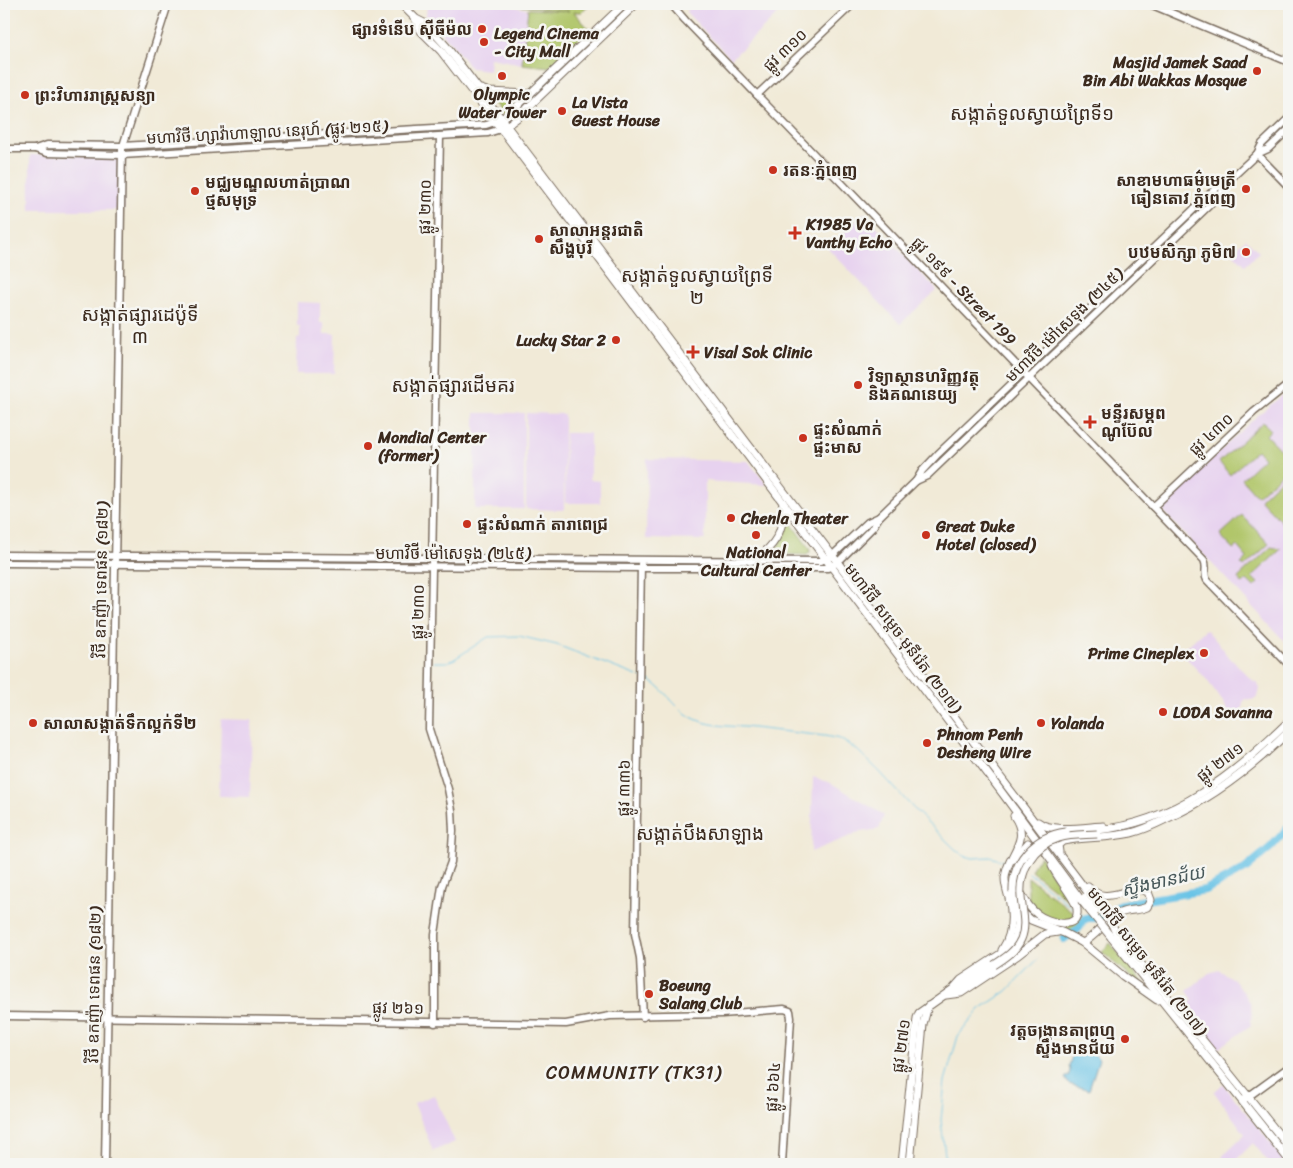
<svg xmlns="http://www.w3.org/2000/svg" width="1293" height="1168" font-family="Sriracha,'Noto Sans Khmer',sans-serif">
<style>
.built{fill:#e7d2ef}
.green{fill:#b1c66a;stroke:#767844}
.water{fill:#68c3e6;stroke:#527682}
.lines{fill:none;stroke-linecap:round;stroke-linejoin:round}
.stream{stroke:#68c3e6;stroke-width:1}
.river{stroke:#68c3e6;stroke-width:8}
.secondary-casing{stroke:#7b6d5f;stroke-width:9}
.primary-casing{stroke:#7b6d5f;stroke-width:9}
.secondary{stroke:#fff;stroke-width:6}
.primary{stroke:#fff;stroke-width:7}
.primary-bridge-casing{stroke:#7b6d5f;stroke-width:9;stroke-linecap:butt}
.primary-bridge{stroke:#fff;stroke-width:7}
.poi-dot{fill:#c8321e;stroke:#f6f6f2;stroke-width:2}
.labels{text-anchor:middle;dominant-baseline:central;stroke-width:5;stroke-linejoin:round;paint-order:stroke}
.poi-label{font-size:16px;font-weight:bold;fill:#3b2a1e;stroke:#f6f6f2;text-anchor:start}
.street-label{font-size:16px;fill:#3b2a1e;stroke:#f6f6f2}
.water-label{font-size:18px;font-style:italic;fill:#48585a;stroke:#f6f6f2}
.neighbourhood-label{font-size:18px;letter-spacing:1px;fill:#3b2a1e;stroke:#f6f6f2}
.quarter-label{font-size:19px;fill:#3b2a1e;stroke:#f6f6f2}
</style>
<rect width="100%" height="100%" fill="#f6f6f2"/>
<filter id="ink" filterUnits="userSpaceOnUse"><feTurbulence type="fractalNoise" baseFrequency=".02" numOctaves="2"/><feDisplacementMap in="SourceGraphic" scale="10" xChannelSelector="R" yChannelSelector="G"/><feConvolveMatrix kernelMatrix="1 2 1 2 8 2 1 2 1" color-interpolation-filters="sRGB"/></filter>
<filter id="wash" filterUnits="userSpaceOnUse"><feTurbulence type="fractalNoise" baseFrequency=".0096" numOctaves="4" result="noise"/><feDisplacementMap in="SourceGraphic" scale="20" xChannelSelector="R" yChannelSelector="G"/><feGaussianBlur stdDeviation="1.12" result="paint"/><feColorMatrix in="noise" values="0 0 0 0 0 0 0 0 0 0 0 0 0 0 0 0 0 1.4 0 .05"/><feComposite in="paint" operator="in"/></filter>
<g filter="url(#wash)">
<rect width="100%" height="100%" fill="#f1ead7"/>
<!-- built -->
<g class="built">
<polygon points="427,4 495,4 528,9 522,64 490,58 489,70 471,68 451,43 426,16"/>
<polygon points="694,4 788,4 731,59 686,12"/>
<polygon points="30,155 124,157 124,210 30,210"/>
<polygon points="864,213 937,290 900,324 828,248"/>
<polygon points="1246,239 1259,252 1245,265 1232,252"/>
<polygon points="297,302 320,303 320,323 324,323 324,334 335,334 334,374 296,374 297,338 300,338 300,326 297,326"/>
<polygon points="1289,390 1289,646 1160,508 1258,415"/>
<rect x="475" y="413" width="49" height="96"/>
<polygon points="526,413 564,414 564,510 526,509"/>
<polygon points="565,433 590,433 590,480 600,481 600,503 565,503"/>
<polygon points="647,459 748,461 767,485 705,481 705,540 646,539"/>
<polygon points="1206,629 1224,650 1225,653 1252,680 1258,683 1260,689 1258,696 1252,700 1246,699 1243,702 1242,708 1239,713 1233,714 1227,711 1224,703 1203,675 1201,674 1181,652"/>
<polygon points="221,719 252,720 250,797 219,796"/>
<polygon points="813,777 831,783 884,815 879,829 855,833 853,835 811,852"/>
<polygon points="1219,970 1233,979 1243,991 1251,1004 1252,1018 1250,1021 1251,1025 1215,1051 1182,1008 1193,1000 1187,991 1209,973"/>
<polygon points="1223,1084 1284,1160 1278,1164 1270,1164 1253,1143 1232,1164 1219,1164 1224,1154 1245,1134 1214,1092"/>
<polygon points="434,1095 455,1142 433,1151 414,1103"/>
</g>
<!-- green -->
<g class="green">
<polygon points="504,4 590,4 582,12 574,12 589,29 549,67 522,64 528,9 569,11"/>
<polygon points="492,95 518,97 520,99 519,102 503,115 491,99 490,96"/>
<polygon points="1263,422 1271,430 1266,435 1289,459 1289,467 1257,496 1242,479 1264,458 1257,450 1230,475 1219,462"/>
<polygon points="1289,471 1289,530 1260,499"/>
<polygon points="1242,515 1269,544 1244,567 1241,564 1247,558 1237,546 1233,549 1220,535"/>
<polygon points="790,522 809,548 810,552 807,555 774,554"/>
<polygon points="1271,547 1281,549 1252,577 1258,583 1254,587 1247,580 1243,584 1238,578"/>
<polygon points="1041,856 1053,877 1071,902 1031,871 1035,863"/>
<polygon points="1028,877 1083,920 1070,932 1032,916 1028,894"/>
<polygon points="1110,943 1142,982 1141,983 1135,981 1102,952"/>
</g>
<!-- water -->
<polygon class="water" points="1074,1049 1094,1054 1099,1059 1089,1090 1069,1084 1065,1078 1069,1075 1070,1070 1069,1066"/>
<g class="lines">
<!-- stream -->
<g class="stream">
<polyline points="434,662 447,662 453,660 488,637 519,636 557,645 637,676"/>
<path d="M641,677C663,683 672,707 691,717C707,726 727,726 744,727C771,730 798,733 825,736L840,739L857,750L878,770L914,809L955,849L964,856L973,858L990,857L1007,862"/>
<polyline points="1029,873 1073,908"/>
<polyline points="1080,913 1086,918"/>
<polyline points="946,1164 941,1120 945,1081 958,1036 980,1009 1007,991 1037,960"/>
</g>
<!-- river -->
<polyline class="river" points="1064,939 1078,929 1086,918 1100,918 1122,904 1205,890 1245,869 1271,847 1289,827"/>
</g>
</g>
<g filter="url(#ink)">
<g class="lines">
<defs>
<g id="secondary">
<path d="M671,4L685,20L1204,560C1208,567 1203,573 1207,580L1289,665"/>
<polyline points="1150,4 1289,62"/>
<polyline points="757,95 853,4"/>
<polyline points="4,149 35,149 47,153 122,155 488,133 501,129"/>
<polyline points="35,149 47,145 122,146 486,125 495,122"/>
<polyline points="1257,154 1289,187"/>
<polyline points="1257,154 1268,149 1289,129"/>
<polyline points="916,481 927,476 1221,194 1226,183"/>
<polyline points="1153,507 1254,412 1289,384"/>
<polyline points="4,555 821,561 833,555 868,522 879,517"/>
<polyline points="4,563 644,568 828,568 838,562 873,527 879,517 916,481 922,471 938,454 1216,188 1226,183 1257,154 1262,144 1289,118"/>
<polyline points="641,564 635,934 640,958 643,1017"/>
<polyline points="4,1016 566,1024 610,1016 722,1014 784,1009 790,1011 791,1018 782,1164"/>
<polyline points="435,1023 435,934 442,886 451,862 453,831 452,810 448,789 429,729 440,136"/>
<polyline points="1245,1099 1289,1067"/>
<polyline points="105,1164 122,149 168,4"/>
</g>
<g id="primary">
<polyline points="401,4 416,19 426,24 446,46 1089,894"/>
<polyline points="416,20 421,31 441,51 508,138 1003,794 1081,900"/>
<polyline points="481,89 489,92 530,94"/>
<polyline points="500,120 511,112 624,4"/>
<polyline points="505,127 517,118 636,4"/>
<path d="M750,561C775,549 785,530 783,503"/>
<path d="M1038,822C1051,833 1085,827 1103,826"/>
<path d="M1097,830C1174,823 1235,774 1289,721"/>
<path d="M1059,852L1058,845L1063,841C1085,837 1108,838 1131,833C1144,830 1154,825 1166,819C1214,798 1253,767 1289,731"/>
<polyline points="1015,860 1021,851 1028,843"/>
<path d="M1021,893C1025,901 1029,908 1037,914C1047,922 1080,932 1077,909C1076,899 1057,878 1052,866"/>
<polyline points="1021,911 1031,920 1064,933 1083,943 1123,976 1157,1000"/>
<polyline points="1116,933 1289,1147"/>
<polyline points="1111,937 1289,1160"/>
<path d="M1083,943C1097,935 1106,920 1120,913C1129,909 1139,911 1147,907L1151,900L1148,892C1128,882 1108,908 1088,887"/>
<path d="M1002,950C1013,934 1013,916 1009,898C1007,891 1005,885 1005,878C1007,853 1032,842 1014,816"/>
<polyline points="956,988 965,985 994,965"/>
<polyline points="946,995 961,993 1018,955 1045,934 1058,932"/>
<polyline points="902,1164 917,1018 919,1013 953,989 961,980 1002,953 1011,945 1016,935 1018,924 1013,892"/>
<polyline points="910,1164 923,1024 928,1006"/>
</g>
</defs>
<!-- secondary casing -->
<use href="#secondary" class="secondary-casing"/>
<!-- primary casing -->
<use href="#primary" class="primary-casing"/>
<!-- secondary -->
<use href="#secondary" class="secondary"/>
<!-- primary -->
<use href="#primary" class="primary"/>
<defs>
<g id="primary-bridge">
<path d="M1013,892C1012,860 1035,836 1066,832"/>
<polyline points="1089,894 1110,920 1116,933"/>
<polyline points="1085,897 1096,910"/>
<polyline points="1081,900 1111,937"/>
<path d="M994,965C1005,958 1016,951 1021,939C1027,925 1022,911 1021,897C1019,871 1032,846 1059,838C1071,834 1084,835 1097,834"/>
</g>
</defs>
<!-- primary-bridge casing -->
<use href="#primary-bridge" class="primary-bridge-casing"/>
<!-- primary-bridge -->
<use href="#primary-bridge" class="primary-bridge"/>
</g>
</g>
<!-- markers -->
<g class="poi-dot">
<circle cx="482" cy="29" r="5"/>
<circle cx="484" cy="42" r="5"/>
<circle cx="1257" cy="71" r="5"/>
<circle cx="502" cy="76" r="5"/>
<circle cx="25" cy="95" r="5"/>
<circle cx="562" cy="111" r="5"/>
<circle cx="773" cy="170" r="5"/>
<circle cx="1246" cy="189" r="5"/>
<circle cx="195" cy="191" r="5"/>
<path d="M792.5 225.5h5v5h5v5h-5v5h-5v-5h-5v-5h5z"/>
<circle cx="539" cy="239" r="5"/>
<circle cx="1246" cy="252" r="5"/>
<circle cx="616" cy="340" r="5"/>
<path d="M690.5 344.5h5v5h5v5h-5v5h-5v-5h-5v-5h5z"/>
<circle cx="858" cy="385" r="5"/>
<path d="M1087.5 414.5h5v5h5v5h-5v5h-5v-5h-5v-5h5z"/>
<circle cx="803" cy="438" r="5"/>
<circle cx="368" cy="446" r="5"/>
<circle cx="731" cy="518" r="5"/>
<circle cx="467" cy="524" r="5"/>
<circle cx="756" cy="535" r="5"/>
<circle cx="926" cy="535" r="5"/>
<circle cx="1204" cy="653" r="5"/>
<circle cx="1163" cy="712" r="5"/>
<circle cx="33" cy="723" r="5"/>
<circle cx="1041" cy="723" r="5"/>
<circle cx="927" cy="743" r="5"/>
<circle cx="649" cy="994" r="5"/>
<circle cx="1125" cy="1039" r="5"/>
</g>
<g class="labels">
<!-- poi labels -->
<g class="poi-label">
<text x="472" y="29" text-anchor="end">ផ្សារទំនើប ស៊ីធីម៉ល</text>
<text x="494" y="33">Legend Cinema<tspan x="494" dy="18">- City Mall</tspan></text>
<text x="1247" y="62" text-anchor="end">Masjid Jamek Saad<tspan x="1247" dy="18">Bin Abi Wakkas Mosque</tspan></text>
<text x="502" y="94" text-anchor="middle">Olympic<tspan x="502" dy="18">Water Tower</tspan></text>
<text x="35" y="95">ព្រះវិហាររាស្ត្រសន្យា</text>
<text x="572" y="102">La Vista<tspan x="572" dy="18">Guest House</tspan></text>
<text x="783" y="170">រតនៈភ្នំពេញ</text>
<text x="1236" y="180" text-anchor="end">សាខាមហាធម៌មេត្រី<tspan x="1236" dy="18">ធៀនតោវ ភ្នំពេញ</tspan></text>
<text x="205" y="182">មជ្ឈមណ្ឌលហាត់ប្រាណ<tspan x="205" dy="18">ថ្មសមុទ្រ</tspan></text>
<text x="806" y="224">K1985 Va<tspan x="806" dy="18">Vanthy Echo</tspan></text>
<text x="549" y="230">សាលាអន្តរជាតិ<tspan x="549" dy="18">សឹង្ហបុរី</tspan></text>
<text x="1236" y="252" text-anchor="end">បឋមសិក្សា ភូមិ៧</text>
<text x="606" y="340" text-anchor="end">Lucky Star 2</text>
<text x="704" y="352">Visal Sok Clinic</text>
<text x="868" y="376">វិទ្យាស្ថានហរិញ្ញវត្ថុ<tspan x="868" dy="18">និងគណនេយ្យ</tspan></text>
<text x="1101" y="413">មន្ទីរសម្ភព<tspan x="1101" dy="18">ណូប៊ែល</tspan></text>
<text x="813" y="429">ផ្ទះសំណាក់<tspan x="813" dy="18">ផ្ទះមាស</tspan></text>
<text x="378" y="437">Mondial Center<tspan x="378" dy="18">(former)</tspan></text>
<text x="741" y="518">Chenla Theater</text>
<text x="477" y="524">ផ្ទះសំណាក់ តារាពេជ្រ</text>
<text x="936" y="526">Great Duke<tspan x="936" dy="18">Hotel (closed)</tspan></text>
<text x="756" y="552" text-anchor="middle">National<tspan x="756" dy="18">Cultural Center</tspan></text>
<text x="1194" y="653" text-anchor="end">Prime Cineplex</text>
<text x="1173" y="712">LODA Sovanna</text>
<text x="43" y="723">សាលាសង្កាត់ទឹកល្អក់ទី២</text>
<text x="1051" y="723">Yolanda</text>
<text x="937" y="734">Phnom Penh<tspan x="937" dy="18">Desheng Wire</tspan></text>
<text x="659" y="985">Boeung<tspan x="659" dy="18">Salang Club</tspan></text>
<text x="1115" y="1030" text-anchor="end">វត្តចង្ក្រានតាព្រហ្ម<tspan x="1115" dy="18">ស្ទឹងមានជ័យ</tspan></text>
</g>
<!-- street labels -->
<g class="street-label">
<text transform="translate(785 50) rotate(-44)">ផ្លូវ ៣១០</text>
<text transform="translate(267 132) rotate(-3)">មហាវិថី ហ្សាវ៉ាហាឡាល នេរុហ៍ (ផ្លូវ ២១៥)</text>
<text transform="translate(425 207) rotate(-89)">ផ្លូវ ២៣០</text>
<text transform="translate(964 291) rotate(46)">ផ្លូវ ១៩៩ - Street 199</text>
<text transform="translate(1064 325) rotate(-44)">មហាវិថី ម៉ៅសេទុង (២៤៥)</text>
<text transform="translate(1211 434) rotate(-43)">ផ្លូវ ៤៣០</text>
<text x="453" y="553">មហាវិថី ម៉ៅសេទុង (២៤៥)</text>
<text transform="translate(101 580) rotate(-89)">វិថី ឧកញ៉ា ទេពផន (១៨២)</text>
<text transform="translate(418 612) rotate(-89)">ផ្លូវ ២៣០</text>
<text transform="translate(903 638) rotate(53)">មហាវិថី សម្តេច មុនីរ៉េត (២១៧)</text>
<text transform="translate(1220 762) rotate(-37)">ផ្លូវ ២៧១</text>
<text transform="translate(624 788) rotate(-89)">ផ្លូវ ៣៣៦</text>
<text transform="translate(1147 961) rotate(52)">មហាវិថី សម្តេច មុនីរ៉េត (២១៧)</text>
<text transform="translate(94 985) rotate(-89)">វិថី ឧកញ៉ា ទេពផន (១៨២)</text>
<text transform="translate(398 1008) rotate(1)">ផ្លូវ ២៦១</text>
<text transform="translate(901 1046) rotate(-82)">ផ្លូវ ២៧១</text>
<text transform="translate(773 1087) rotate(-86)">ផ្លូវ ៦៦៤</text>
</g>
<!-- water labels -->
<g class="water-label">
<text transform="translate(1163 881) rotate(-13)">ស្ទឹងមានជ័យ</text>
</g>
<!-- neighbourhood labels -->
<g class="neighbourhood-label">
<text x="634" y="1073">COMMUNITY (TK31)</text>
</g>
<!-- quarter labels -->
<g class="quarter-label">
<text x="1032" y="113">សង្កាត់ទួលស្វាយព្រៃទី១</text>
<text x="697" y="275">សង្កាត់ទួលស្វាយព្រៃទី<tspan x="697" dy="22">២</tspan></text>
<text x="140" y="314">សង្កាត់ផ្សារដេប៉ូទី<tspan x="140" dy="22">៣</tspan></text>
<text x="453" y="385">សង្កាត់ផ្សារដើមគរ</text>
<text x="700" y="833">សង្កាត់បឹងសាឡាង</text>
</g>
</g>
<!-- margin -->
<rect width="1293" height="1168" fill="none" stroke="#f6f6f2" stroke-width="20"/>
</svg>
